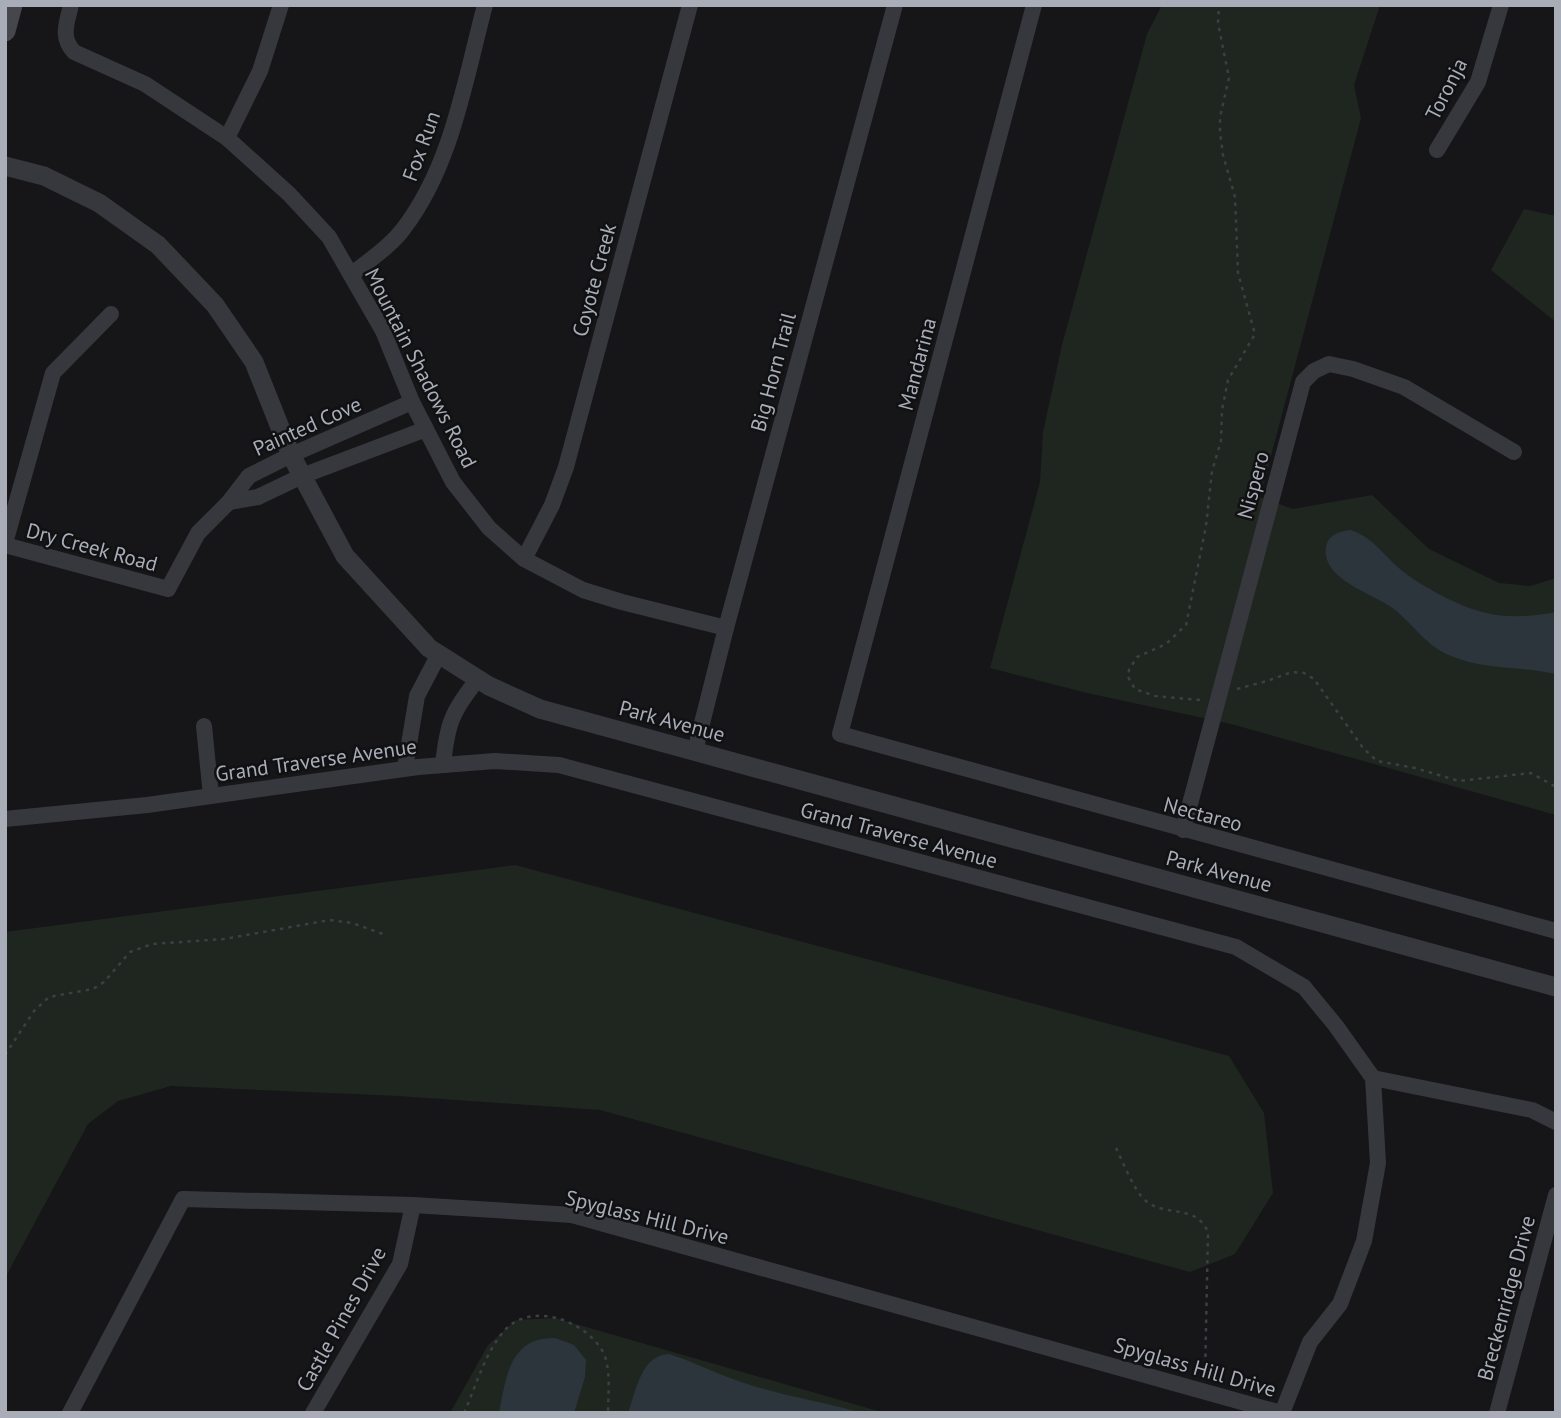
<svg xmlns="http://www.w3.org/2000/svg" width="1561" height="1418" font-family="'PT Sans',sans-serif">
<style>
.green{fill:#1e261f}
.water{fill:#2c353c}
.lines{fill:none;stroke-linecap:round;stroke-linejoin:round}
.path{stroke:#3d3f44;stroke-width:2.5;stroke-dasharray:3.5 5;stroke-linecap:butt}
.minor{stroke:#37383d;stroke-width:16}
.tertiary{stroke:#37383d;stroke-width:19}
.secondary{stroke:#45474d;stroke-width:21}
.labels{text-anchor:middle;dominant-baseline:central;stroke-width:5;stroke-linejoin:round;paint-order:stroke}
.street-label{font-size:21px;fill:#a8adb8;stroke:#111113}
</style>
<rect width="100%" height="100%" fill="#161618"/>
<!-- green -->
<g class="green">
<polygon points="1162,5 1380,5 1354,85 1361,118 1260,497 1293,509 1372,495 1429,549 1499,583 1530,586 1556,578 1556,815 1231,724 1087,693 990,668 1040,482 1043,432 1062,345 1147,34"/>
<polygon points="1524,209 1556,216 1556,322 1491,270"/>
<polygon points="515,865 1229,1056 1264,1113 1273,1193 1235,1254 1190,1272 600,1110 399,1096 171,1086 118,1101 88,1124 5,1278 5,932"/>
<polygon points="555,1318 885,1413 450,1413 488,1345 516,1320"/>
</g>
<!-- water -->
<g class="water">
<path d="M1350,530C1372,536 1383,555 1400,569C1422,587 1463,609 1491,614C1511,618 1536,616 1556,612V674C1521,666 1484,670 1451,656C1426,646 1414,625 1394,609C1375,594 1321,580 1326,547C1328,535 1338,532 1350,530Z"/>
<path d="M555,1338L574,1345L586,1360L585,1377L574,1413H499C506,1377 510,1337 555,1338Z"/>
<path d="M669,1354C689,1360 706,1369 725,1376C769,1394 817,1400 862,1413H628C636,1391 641,1355 669,1354Z"/>
</g>
<g class="lines">
<!-- path -->
<g class="path">
<polyline points="1237,689 1267,681 1292,672 1304,673 1314,679 1363,748 1377,761 1415,768 1459,781 1531,773 1556,787"/>
<polyline points="1200,700 1155,696 1135,689 1128,677 1129,670 1137,657 1166,644 1186,625 1206,526 1212,471 1221,441 1222,410 1228,380 1255,334 1238,273 1235,197 1223,155 1220,132 1220,117 1229,78 1218,23 1219,5"/>
<polyline points="5,1055 34,1011 49,997 93,989 104,982 130,952 152,944 224,939 330,920 352,923 386,935"/>
<path d="M1116,1148C1123,1162 1134,1191 1146,1201C1167,1218 1195,1203 1208,1232L1205,1377"/>
<path d="M464,1413C476,1386 485,1353 504,1331C531,1300 588,1321 604,1354C611,1371 608,1395 608,1413"/>
</g>
<!-- minor -->
<g class="minor">
<path d="M71,5C67,23 60,37 74,52L145,84L227,138L289,194L329,237L383,331L412,402L453,482L489,528L524,559L583,590L622,602L726,628"/>
<polyline points="1034,5 840,734 1556,931"/>
<polyline points="227,138 260,71 281,5"/>
<polyline points="1437,150 1478,82 1501,5"/>
<path d="M351,275C368,261 391,246 404,228C452,165 465,80 485,5"/>
<polyline points="229,502 258,497 302,476 426,429"/>
<polyline points="5,543 53,373 111,314"/>
<polyline points="5,545 168,589 198,533 229,502 249,476 291,455 412,402"/>
<polyline points="524,559 552,505 566,467 690,5"/>
<polyline points="204,726 211,796"/>
<polyline points="695,751 726,628 895,5"/>
<path d="M443,765C447,724 452,711 478,679"/>
<polyline points="405,768 417,696 439,654"/>
<polyline points="5,819 147,805 418,767 495,761 559,765 1236,947 1304,987 1336,1026 1373,1078 1378,1163 1364,1241 1340,1304 1310,1342 1282,1413"/>
<polyline points="1183,830 1303,382 1314,371 1329,364 1353,369 1404,387 1514,452"/>
<polyline points="1373,1078 1532,1110 1556,1122"/>
<polyline points="70,1413 183,1199 413,1205 572,1215 1281,1413"/>
<polyline points="313,1413 400,1264 413,1205"/>
<polyline points="1497,1413 1556,1195"/>
</g>
<!-- tertiary -->
<polyline class="tertiary" points="5,166 44,176 99,203 158,245 215,305 254,362 291,455 345,556 429,648 489,686 540,709 1556,987"/>
<!-- secondary -->
<polyline class="secondary" points="5,31 12,5"/>
</g>
<g class="labels">
<!-- street labels -->
<g class="street-label">
<text transform="translate(1446 89) rotate(-63)">Toronja</text>
<text transform="translate(421 146) rotate(-70)">Fox Run</text>
<text transform="translate(594 280) rotate(-75)">Coyote Creek</text>
<text transform="translate(917 364) rotate(-75)">Mandarina</text>
<text transform="translate(421 368) rotate(63)">Mountain Shadows Road</text>
<text transform="translate(773 372) rotate(-75)">Big Horn Trail</text>
<text transform="translate(307 426) rotate(-24)">Painted Cove</text>
<text transform="translate(1253 485) rotate(-75)">Nispero</text>
<text transform="translate(92 547) rotate(15)">Dry Creek Road</text>
<text transform="translate(672 721) rotate(15)">Park Avenue</text>
<text transform="translate(316 760) rotate(-8)">Grand Traverse Avenue</text>
<text transform="translate(1203 814) rotate(15)">Nectareo</text>
<text transform="translate(899 835) rotate(15)">Grand Traverse Avenue</text>
<text transform="translate(1219 871) rotate(15)">Park Avenue</text>
<text transform="translate(647 1217) rotate(14)">Spyglass Hill Drive</text>
<text transform="translate(1506 1298) rotate(-75)">Breckenridge Drive</text>
<text transform="translate(341 1319) rotate(-61)">Castle Pines Drive</text>
<text transform="translate(1195 1367) rotate(16)">Spyglass Hill Drive</text>
</g>
</g>
<!-- border -->
<rect width="1561" height="1418" fill="none" stroke="#a8adb8" stroke-width="14"/>
</svg>
